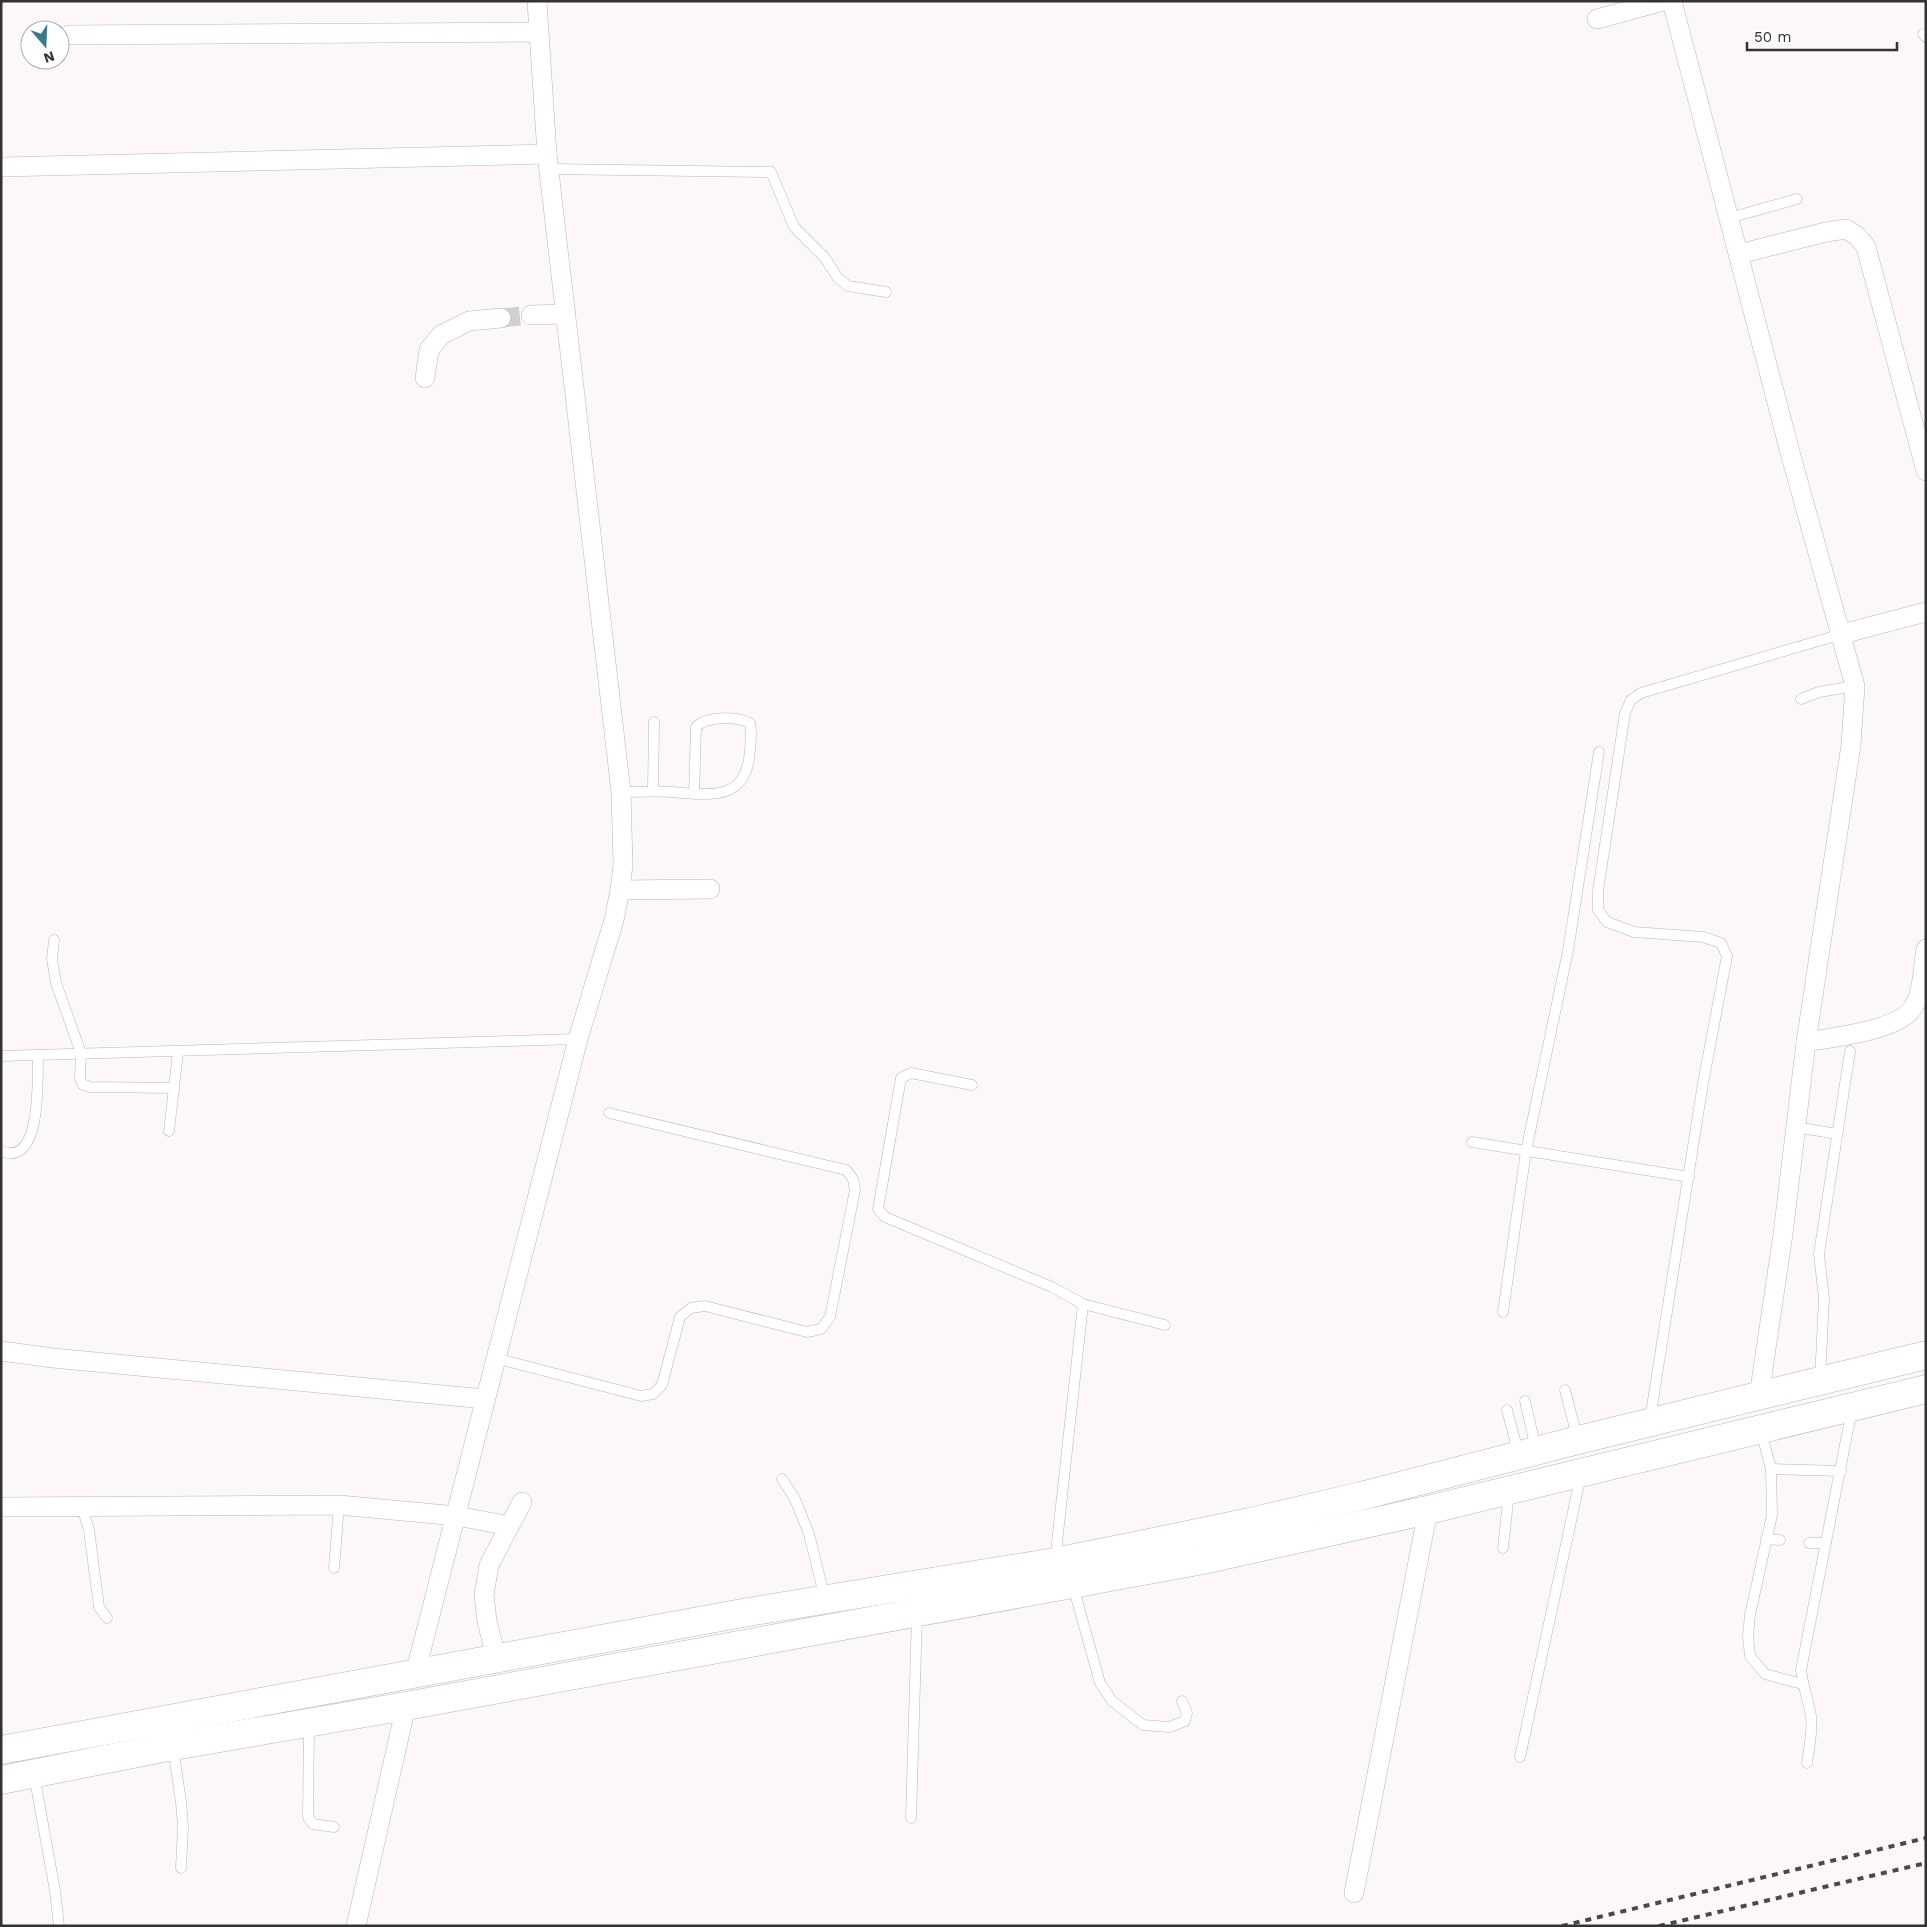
<svg xmlns="http://www.w3.org/2000/svg" width="1927" height="1927" font-family="'Work Sans',sans-serif">
<style>
.lines{fill:none;stroke-linecap:round;stroke-linejoin:round}
.minor-tunnel{stroke:#d3d0d2;stroke-width:19;stroke-dasharray:19 9;stroke-linecap:butt}
.service-casing{stroke:#bab5b8;stroke-width:11}
.minor-casing{stroke:#bab5b8;stroke-width:20}
.secondary-casing{stroke:#bab5b8;stroke-width:29}
.service{stroke:#fff;stroke-width:10}
.minor{stroke:#fff;stroke-width:19}
.secondary{stroke:#fff;stroke-width:28}
.rail{stroke:#4a484a;stroke-width:4;stroke-dasharray:6 6;stroke-linecap:butt}
</style>
<rect width="100%" height="100%" fill="#fbf7fa"/>
<g class="lines">
<!-- minor-tunnel -->
<polyline class="minor-tunnel" points="501,318 531,315"/>
<defs>
<g id="service">
<polyline points="1923,34 1926,37"/>
<polyline points="549,169 771,172 794,227 825,258 838,278 848,286 886,292"/>
<polyline points="1729,218 1797,199"/>
<polyline points="1801,699 1819,692 1855,686"/>
<polyline points="653,791 654,722"/>
<path d="M621,792C638,792 654,791 671,792C711,795 747,802 750,750C751,741 752,732 750,723C738,716 706,716 696,727L694,794"/>
<polyline points="54,940 52,959 56,983 81,1053 80,1078 82,1084 90,1087 174,1088"/>
<polyline points="1,1056 578,1039"/>
<polyline points="972,1085 911,1073 901,1078 878,1209 885,1217 1052,1287 1083,1304 1055,1561"/>
<polyline points="1796,1127 1837,1134"/>
<polyline points="169,1131 178,1052"/>
<polyline points="1472,1142 1689,1177"/>
<path d="M1,1151C43,1168 37,1077 38,1055"/>
<polyline points="1083,1304 1165,1325"/>
<polyline points="1503,1312 1526,1151 1568,951 1599,752"/>
<polyline points="495,1358 641,1396 653,1394 662,1385 680,1317 691,1308 705,1306 807,1332 821,1329 830,1317 855,1190 853,1179 846,1170 609,1113"/>
<polyline points="1820,1380 1824,1298 1819,1254 1850,1051"/>
<polyline points="1565,1390 1578,1440"/>
<polyline points="1525,1401 1536,1449"/>
<polyline points="1507,1410 1519,1455"/>
<polyline points="1650,1419 1703,1083 1727,956 1721,943 1703,937 1634,932 1607,922 1598,910 1598,891 1625,713 1631,700 1641,693 1842,634"/>
<polyline points="1761,1431 1771,1469 1772,1515 1750,1615 1748,1636 1750,1656 1765,1674 1802,1684"/>
<polyline points="1771,1469 1841,1471"/>
<polyline points="782,1479 795,1499 809,1534 825,1599"/>
<polyline points="82,1507 89,1530 99,1607 107,1618"/>
<polyline points="1766,1539 1780,1540"/>
<polyline points="1809,1543 1826,1543"/>
<polyline points="1503,1548 1509,1492"/>
<polyline points="334,1568 339,1505"/>
<polyline points="1073,1586 1100,1683 1112,1701 1143,1725 1169,1727 1185,1721 1187,1713 1182,1701"/>
<polyline points="309,1724 308,1817 313,1824 334,1827"/>
<polyline points="173,1747 181,1802 183,1826 181,1868"/>
<polyline points="1520,1757 1581,1475"/>
<path d="M1807,1763C1809,1748 1813,1731 1811,1716C1808,1700 1803,1686 1801,1670L1852,1409"/>
<polyline points="34,1774 55,1891 59,1926"/>
<polyline points="911,1818 917,1615"/>
</g>
<g id="minor">
<polyline points="1672,1 1791,456 1855,686 1851,745 1806,1042 1783,1234 1759,1396"/>
<polyline points="1597,19 1663,1"/>
<polyline points="69,35 538,32"/>
<polyline points="1,167 547,154"/>
<polyline points="1739,254 1826,232 1846,229 1857,236 1866,247 1926,471"/>
<polyline points="531,315 566,314"/>
<polyline points="425,378 429,350 441,335 469,321 501,318"/>
<polyline points="1842,634 1926,612"/>
<polyline points="620,890 710,889"/>
<path d="M1806,1042C1832,1037 1901,1031 1914,1006C1923,990 1923,967 1926,949"/>
<polyline points="1,1351 53,1358 485,1399"/>
<polyline points="1,1507 339,1505 457,1516 509,1526"/>
<polyline points="496,1658 487,1621 484,1595 489,1565 522,1502"/>
<polyline points="415,1674 578,1039 614,920 620,890 623,865 621,792 547,154 537,1"/>
<polyline points="1354,1893 1428,1510"/>
<polyline points="356,1926 406,1706"/>
</g>
<g id="secondary">
<polyline points="1,1750 748,1612 1055,1562 1125,1548 1250,1522 1361,1496 1578,1440 1926,1355"/>
<polyline points="1,1780 173,1746 406,1706 1203,1560 1428,1510 1926,1389"/>
</g>
</defs>
<!-- service casing -->
<use href="#service" class="service-casing"/>
<!-- minor casing -->
<use href="#minor" class="minor-casing"/>
<!-- secondary casing -->
<use href="#secondary" class="secondary-casing"/>
<!-- service -->
<use href="#service" class="service"/>
<!-- minor -->
<use href="#minor" class="minor"/>
<!-- secondary -->
<use href="#secondary" class="secondary"/>
<!-- rail -->
<g class="rail">
<polyline points="1562,1926 1926,1838"/>
<polyline points="1659,1926 1926,1863"/>
</g>
</g>
<!-- border -->
<rect width="1927" height="1927" fill="none" stroke="#343234" stroke-width="5"/>
<!-- north arrow -->
<g transform="translate(45 45) rotate(161)"><circle r="24" fill="#ffffff" stroke="#aeadae"/>
<path d="M0-4L9 19L0 12L-9 19Z" fill="#397b8d"/>
<text y="-8" font-size="14" font-weight="bold" text-anchor="middle" fill="#343234">N</text>
</g>
<!-- scale -->
<path d="M1747 42v8h150v-8" fill="none" stroke="#343234" stroke-width="2.5"/>
<text x="1754" y="42" font-size="15" fill="#343234" stroke="#ffffff" stroke-width="4" paint-order="stroke">50 m</text>
</svg>
